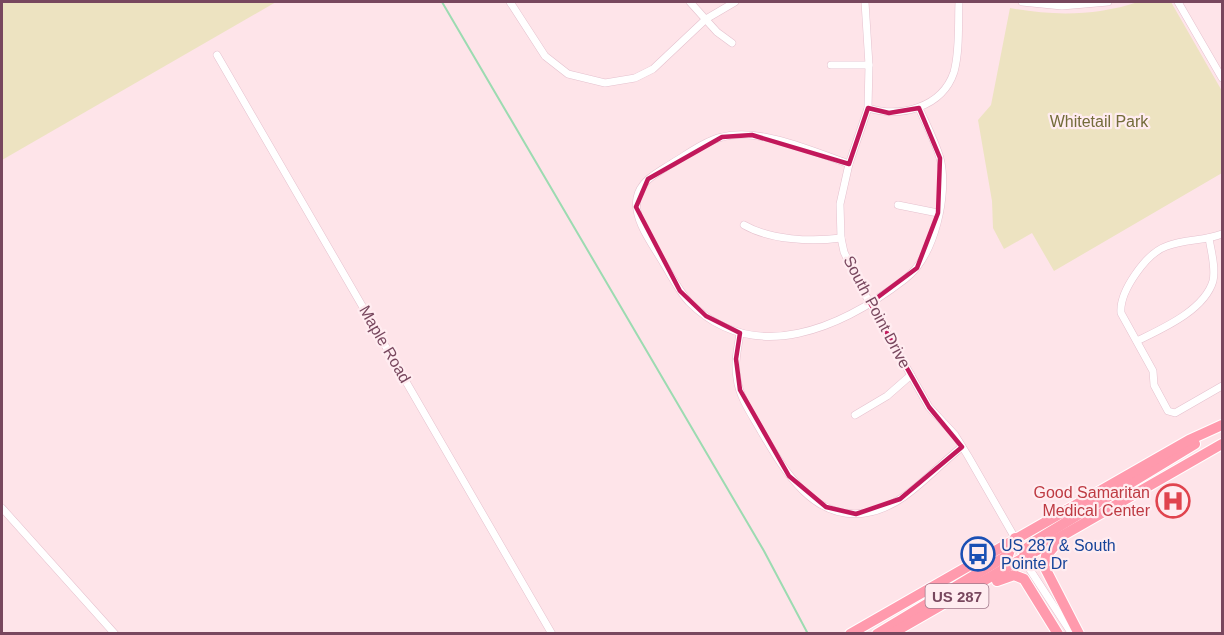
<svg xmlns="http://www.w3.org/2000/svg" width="1224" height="635" font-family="Arial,sans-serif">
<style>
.green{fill:#ede3c1}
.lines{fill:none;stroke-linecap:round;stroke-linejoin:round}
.stream{stroke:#9cdbb1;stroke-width:2}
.minor-casing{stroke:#e5c1ce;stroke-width:8}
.primary-casing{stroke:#fff;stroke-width:12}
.minor{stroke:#fff;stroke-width:7}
.primary{stroke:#ff9aad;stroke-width:10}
.marked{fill:none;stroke:#c2185b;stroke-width:4.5;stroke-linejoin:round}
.labels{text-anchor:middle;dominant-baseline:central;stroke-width:4.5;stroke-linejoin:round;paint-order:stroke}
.shield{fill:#ffecf0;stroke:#a0788a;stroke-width:1.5}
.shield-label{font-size:15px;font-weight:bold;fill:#78475e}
.park-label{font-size:16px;fill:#736c3a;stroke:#ffecf0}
.street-label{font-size:16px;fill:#78475e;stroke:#ffecf0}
.health-label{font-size:16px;fill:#be3a42;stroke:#ffecf0;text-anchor:end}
.transit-label{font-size:16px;fill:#164399;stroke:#ffecf0;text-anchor:start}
</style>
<rect width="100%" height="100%" fill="#fee4e9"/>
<!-- green -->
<g class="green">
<polygon points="2,2 276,2 2,160"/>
<path d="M1138,2H1171L1222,91V173L1054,271L1032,233L1004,249L993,228L992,201L978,120L991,105L1010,8C1053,16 1096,16 1138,2Z"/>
</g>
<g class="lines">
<!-- stream -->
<polyline class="stream" points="442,2 764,551 808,634"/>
<defs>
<g id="minor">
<polyline points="510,2 545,56 568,74 605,83 635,78 653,69 706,19 735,2"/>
<polyline points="690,2 717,32 732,43"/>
<polyline points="865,2 869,65 868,108 849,164 840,204 841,238 844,252 858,282 929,407 955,435 968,456 1015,538 1023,559 1072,634"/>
<polyline points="1022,2 1062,6 1108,2"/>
<polyline points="1178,2 1222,78"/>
<polyline points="217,55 552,634"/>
<polyline points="831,65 869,65"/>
<path d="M868,108C900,118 942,108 954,72C960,50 958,24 959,2"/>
<path d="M849,164C815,152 759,127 722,137C705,141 686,155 671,164C657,173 640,181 637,198C633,221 654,246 664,264C672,277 679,291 689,302C755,368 843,327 905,279C935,256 949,193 940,158C935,141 926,124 919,108"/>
<polyline points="898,205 938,213"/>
<path d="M744,225C770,240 811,242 841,238"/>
<path d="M1222,234C1205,241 1185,239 1167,246C1146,253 1119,292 1121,313L1153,371L1154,385L1168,411L1175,413L1222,386"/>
<path d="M740,333C738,348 734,362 737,378C739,397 752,415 761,431C784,470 813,521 865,513C904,508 933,469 962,447"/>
<path d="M1137,341C1161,329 1204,311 1213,281C1216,268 1211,251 1209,238"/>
<polyline points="855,415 887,396 911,375"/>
<polyline points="2,508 115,634"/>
</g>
<g id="primary">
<polyline points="1058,542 1046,556 1044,566 1079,634"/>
<polyline points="1024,556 1026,549 1035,541 1195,444"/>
<polyline points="997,581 1014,575 1024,579 1058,634"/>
<polyline points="850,634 1189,440 1222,425"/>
<polyline points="877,634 1008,555 1015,538"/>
<polyline points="891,634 1222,444"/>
</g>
</defs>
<!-- minor casing -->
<use href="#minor" class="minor-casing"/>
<!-- primary casing -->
<use href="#primary" class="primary-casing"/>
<!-- minor -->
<use href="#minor" class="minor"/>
<!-- primary -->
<use href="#primary" class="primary"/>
</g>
<!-- marked area -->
<path class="marked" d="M868,108L889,113L919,108L940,158L938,213L917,268L870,303L929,407L962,447L900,499L856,514L826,507L789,476L740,390L736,359L740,333L706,316L680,291L636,207L648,179L722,137L752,135L849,164Z"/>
<!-- icons -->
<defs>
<symbol id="hospital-ring" viewBox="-11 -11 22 22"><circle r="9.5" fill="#ffecf0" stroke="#e0444e" stroke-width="1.5"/><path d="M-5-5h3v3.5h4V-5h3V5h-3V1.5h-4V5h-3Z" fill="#e0444e"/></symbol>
<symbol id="bus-ring" viewBox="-11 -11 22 22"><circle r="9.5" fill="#ffecf0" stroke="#1a4fb4" stroke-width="1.5"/><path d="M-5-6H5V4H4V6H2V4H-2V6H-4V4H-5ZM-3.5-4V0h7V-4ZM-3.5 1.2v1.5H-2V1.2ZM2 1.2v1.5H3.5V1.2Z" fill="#1a4fb4"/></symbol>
</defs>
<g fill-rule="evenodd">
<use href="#hospital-ring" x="1154" y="482" width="38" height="38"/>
<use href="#bus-ring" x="959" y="535" width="38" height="38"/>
</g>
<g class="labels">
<!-- shield labels -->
<rect class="shield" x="925.5" y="584" width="63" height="24" rx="4.5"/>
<g class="shield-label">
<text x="957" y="596">US 287</text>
</g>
<!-- park labels -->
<g class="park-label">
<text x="1099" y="121">Whitetail Park</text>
</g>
<!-- street labels -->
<g class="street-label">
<text transform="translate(877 312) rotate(62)">South Point Drive</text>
<text transform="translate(385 344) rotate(60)">Maple Road</text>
</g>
<!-- health labels -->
<g class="health-label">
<text x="1150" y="492">Good Samaritan<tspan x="1150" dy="18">Medical Center</tspan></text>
</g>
<!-- transit labels -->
<g class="transit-label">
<text x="1001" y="545">US 287 &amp; South<tspan x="1001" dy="18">Pointe Dr</tspan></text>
</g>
</g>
<!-- border -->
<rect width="1224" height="635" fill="none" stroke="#78475e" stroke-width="6"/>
</svg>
